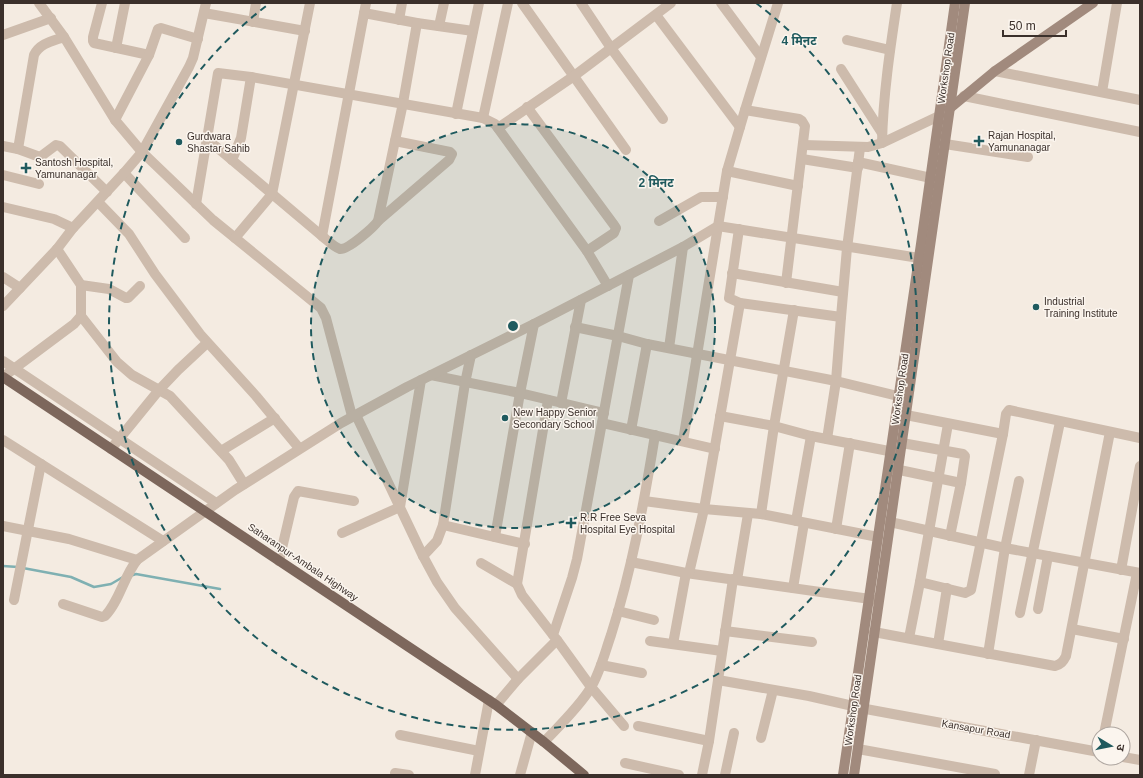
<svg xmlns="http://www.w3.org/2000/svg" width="1143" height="778" font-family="Helvetica,'Noto Sans Devanagari',sans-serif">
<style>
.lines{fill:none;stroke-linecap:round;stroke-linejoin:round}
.stream{stroke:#7fb0b2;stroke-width:2.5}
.minor{stroke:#cdbbac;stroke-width:10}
.tertiary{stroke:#cdbbac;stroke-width:10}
.secondary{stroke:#a18a7d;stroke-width:10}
.primary{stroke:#7d675c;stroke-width:10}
.ring{fill:none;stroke:#1f5a5e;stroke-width:2;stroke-dasharray:7 5}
.poi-dot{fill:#1f5a5e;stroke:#fbf5ee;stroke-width:1.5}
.labels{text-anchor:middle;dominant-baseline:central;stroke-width:3;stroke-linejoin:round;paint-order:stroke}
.street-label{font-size:10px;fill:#3b302b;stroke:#fbf5ee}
.poi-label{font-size:10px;fill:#3b302b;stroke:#fbf5ee;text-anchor:start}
.centre{fill:#1f5a5e;stroke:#fbf5ee;stroke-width:2}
.ring-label{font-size:12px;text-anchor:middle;font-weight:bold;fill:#1f5a5e;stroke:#fbf5ee;stroke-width:3;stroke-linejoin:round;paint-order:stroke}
</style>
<rect width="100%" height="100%" fill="#f4ebe1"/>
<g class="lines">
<!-- stream -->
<g class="stream">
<polyline points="3,566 18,567"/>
<polyline points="23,568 71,577 94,587 111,584 123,577"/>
<polyline points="130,576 136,574 220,589"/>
</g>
<!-- minor -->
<g class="minor">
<polyline points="39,3 64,37 115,120 142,152 213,220 321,308 326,318 352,416"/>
<polyline points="102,3 93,37 93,41 94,43 149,55"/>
<polyline points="522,3 626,150"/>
<polyline points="581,3 611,48 663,119"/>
<polyline points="721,3 761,57"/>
<polyline points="204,13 305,31"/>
<polyline points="364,13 417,23 473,31"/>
<polyline points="656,15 740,127"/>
<polyline points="399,20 402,3"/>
<polyline points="253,22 256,3"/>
<polyline points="439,26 444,3"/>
<polyline points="3,35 51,18"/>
<polyline points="847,40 890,50"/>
<polyline points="116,48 125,3"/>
<polyline points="841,69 882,133"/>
<polyline points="995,71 1140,100"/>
<polyline points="1102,92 1117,3"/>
<polyline points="964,96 1140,132"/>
<polyline points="527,107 614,225 616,228 614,233 587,251"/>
<polyline points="745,110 799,119 802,121 805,126 786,283"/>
<polyline points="456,114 479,3"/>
<polyline points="483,118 508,3"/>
<polyline points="115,120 149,55 158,29 161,28 198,39"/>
<polyline points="498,128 574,76 671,3"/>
<path d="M207,139L322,236C327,240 334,247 340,249C348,250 374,227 378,221L403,103L417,23"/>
<path d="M882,143C883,96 890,49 897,3"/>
<polyline points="945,144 1028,157"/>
<polyline points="804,145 868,147 882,143 939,116"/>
<polyline points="3,146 18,149 40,157 56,145 60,146 107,192"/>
<path d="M18,149L34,55C40,43 53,41 64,37"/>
<polyline points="802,159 858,168"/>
<polyline points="232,160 241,138 251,77"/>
<polyline points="858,162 931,178"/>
<polyline points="727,171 798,186"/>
<polyline points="124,173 185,238"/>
<polyline points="3,175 39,184"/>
<polyline points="98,202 129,234 155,274 200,334 256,396 299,448"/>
<polyline points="196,204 218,73 251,77 483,118 495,124 587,251 608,286"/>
<polyline points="3,207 54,219 73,228"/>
<polyline points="378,221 449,160 452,154 450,152 395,141"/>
<polyline points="659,221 701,197 723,197"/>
<polyline points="739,229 729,298 740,303 841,317"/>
<polyline points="322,236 366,3"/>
<polyline points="235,238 272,194 310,3"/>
<polyline points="57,249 81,285 81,316 117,362 132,375 170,396 229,460 244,484"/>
<polyline points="732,273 843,292"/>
<polyline points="3,277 20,288"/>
<polyline points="81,285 109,289 126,298 128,298 140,286"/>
<polyline points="3,306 57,249 73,228 124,173 142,152 189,67 193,58 206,3"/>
<polyline points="575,327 618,336 647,344 836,381 906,398"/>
<polyline points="669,348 683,247"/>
<polyline points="3,361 216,503"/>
<polyline points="431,375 520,393 604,413"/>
<polyline points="3,377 74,324 81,316"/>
<polyline points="561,403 581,300"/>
<polyline points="356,415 423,556 437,582 455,608 518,679"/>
<polyline points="906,415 1003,434"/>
<polyline points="720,416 774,426 811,436 899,453"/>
<polyline points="602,423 715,449"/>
<polyline points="631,430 647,344"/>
<polyline points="827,439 836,381 841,317 847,248 860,148"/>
<polyline points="3,440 163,541"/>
<polyline points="683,441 727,171 745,110 778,3"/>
<polyline points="902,443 963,454 965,456 961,483"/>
<polyline points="111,449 159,390 178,370 207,343"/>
<polyline points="221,451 275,418"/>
<polyline points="890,468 961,483 950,536"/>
<polyline points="644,501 704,509 761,514 878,537"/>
<polyline points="761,514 774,426 794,310"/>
<polyline points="796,521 811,436"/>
<polyline points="890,522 1005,548 1140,573"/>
<polyline points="443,525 525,544"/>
<polyline points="3,526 69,539 137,560"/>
<polyline points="836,529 850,443"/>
<polyline points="342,533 400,507 421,380"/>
<polyline points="495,537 520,393 534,324"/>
<polyline points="423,556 437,541 443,525 465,383 471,355"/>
<polyline points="279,561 294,497 298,491 354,501"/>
<polyline points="631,562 686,573 877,600"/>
<polyline points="481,563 517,584 522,595 553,635"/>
<polyline points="1121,570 1140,466"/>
<polyline points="689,573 704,509 740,303"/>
<polyline points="737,580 748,514"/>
<polyline points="920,582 965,593 971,590 1003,434 1006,414 1009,410 1140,438"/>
<polyline points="517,584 548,400"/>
<polyline points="793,588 804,523"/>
<polyline points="14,600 41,464"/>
<path d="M63,604L102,617L105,616C119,602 124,576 137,560L235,490L341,423L407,387L534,324L683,247L718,226L919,258"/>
<polyline points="1038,609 1048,556"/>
<polyline points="618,611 654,620"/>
<polyline points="1020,613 1060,422"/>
<polyline points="1072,629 1124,639"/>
<polyline points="725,631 812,642"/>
<path d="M874,632L1055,666C1061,664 1063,662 1066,656L1110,432"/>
<polyline points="909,638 920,582 948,424"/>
<polyline points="557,640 591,687 624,726"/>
<polyline points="650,641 722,651"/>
<polyline points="673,644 686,573"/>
<polyline points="938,644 947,588"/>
<polyline points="988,654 1005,548 1019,481"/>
<polyline points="601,665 642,673"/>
<polyline points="718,680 809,696 853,706"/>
<polyline points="496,705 518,679 557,640 553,635 572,578 577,559 629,275"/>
<polyline points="638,726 709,741"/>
<polyline points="1104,734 1137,573"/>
<polyline points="400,735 479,751"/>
<polyline points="761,738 773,690"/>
<path d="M544,742C560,725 578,708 590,689C600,673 605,652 611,635C632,569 644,503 655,435"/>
<polyline points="858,749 995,774"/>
<polyline points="625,763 679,775"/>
<polyline points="395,773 409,775"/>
<polyline points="475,775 489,700"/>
<polyline points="520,775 532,732"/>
<polyline points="702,775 709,741 733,579"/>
<polyline points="725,775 734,733"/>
<polyline points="1029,775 1036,740"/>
</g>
<!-- tertiary -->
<g class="tertiary">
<polyline points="855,707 1099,752"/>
<polyline points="1123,757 1140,760"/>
</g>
<!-- secondary -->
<g class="secondary">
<polyline points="949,109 995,71 1093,3"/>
<polyline points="843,775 921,244 955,3"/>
<polyline points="854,775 965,3"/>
</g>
<!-- primary -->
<polyline class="primary" points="3,377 496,705 544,742 584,775"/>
</g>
<!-- distance rings -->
<circle cx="513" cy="326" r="202" fill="#1f5a5e" fill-opacity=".12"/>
<g class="ring">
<circle cx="513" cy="326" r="202"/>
<path d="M756 3A404 404 0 1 1 270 3"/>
</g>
<!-- markers -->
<g class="poi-dot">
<path d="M977 135h4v4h4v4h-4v4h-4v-4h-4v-4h4z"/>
<circle cx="179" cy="142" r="4"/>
<path d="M24 162h4v4h4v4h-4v4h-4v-4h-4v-4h4z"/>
<circle cx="1036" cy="307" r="4"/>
<circle cx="505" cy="418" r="4"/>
<path d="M569 517h4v4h4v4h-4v4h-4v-4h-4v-4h4z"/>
</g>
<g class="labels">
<!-- street labels -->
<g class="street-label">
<text transform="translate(946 68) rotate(-82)">Workshop Road</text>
<text transform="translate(900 389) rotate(-82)">Workshop Road</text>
<text transform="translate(303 562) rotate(34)">Saharanpur-Ambala Highway</text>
<text transform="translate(853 710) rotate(-82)">Workshop Road</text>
<text transform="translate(976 729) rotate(10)">Kansapur Road</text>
</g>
<!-- poi labels -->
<g class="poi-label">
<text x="988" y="135">Rajan Hospital,<tspan x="988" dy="12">Yamunanagar</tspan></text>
<text x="187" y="136">Gurdwara<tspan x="187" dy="12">Shastar Sahib</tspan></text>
<text x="35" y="162">Santosh Hospital,<tspan x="35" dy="12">Yamunanagar</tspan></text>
<text x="1044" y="301">Industrial<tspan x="1044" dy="12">Training Institute</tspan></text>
<text x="513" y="412">New Happy Senior<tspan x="513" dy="12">Secondary School</tspan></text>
<text x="580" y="517">R.R Free Seva<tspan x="580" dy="12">Hospital Eye Hospital</tspan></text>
</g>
</g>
<circle cx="513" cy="326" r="6" class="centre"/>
<g class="ring-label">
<text x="799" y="45">4 मिनट</text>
<text x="656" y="187">2 मिनट</text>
</g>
<!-- border -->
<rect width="1143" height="778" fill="none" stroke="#3b302b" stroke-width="8"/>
<!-- north arrow -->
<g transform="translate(1111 746) rotate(100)"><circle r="19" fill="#fbf5ee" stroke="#aea6a0"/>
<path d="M0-3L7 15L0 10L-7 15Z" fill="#1f5a5e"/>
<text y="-6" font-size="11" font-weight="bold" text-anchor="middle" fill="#3b302b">उ</text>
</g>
<!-- scale -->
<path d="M1003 30v6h63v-6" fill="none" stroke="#3b302b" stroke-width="2"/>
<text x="1009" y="30" font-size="12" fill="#3b302b" stroke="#fbf5ee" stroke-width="3" paint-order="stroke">50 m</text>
</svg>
